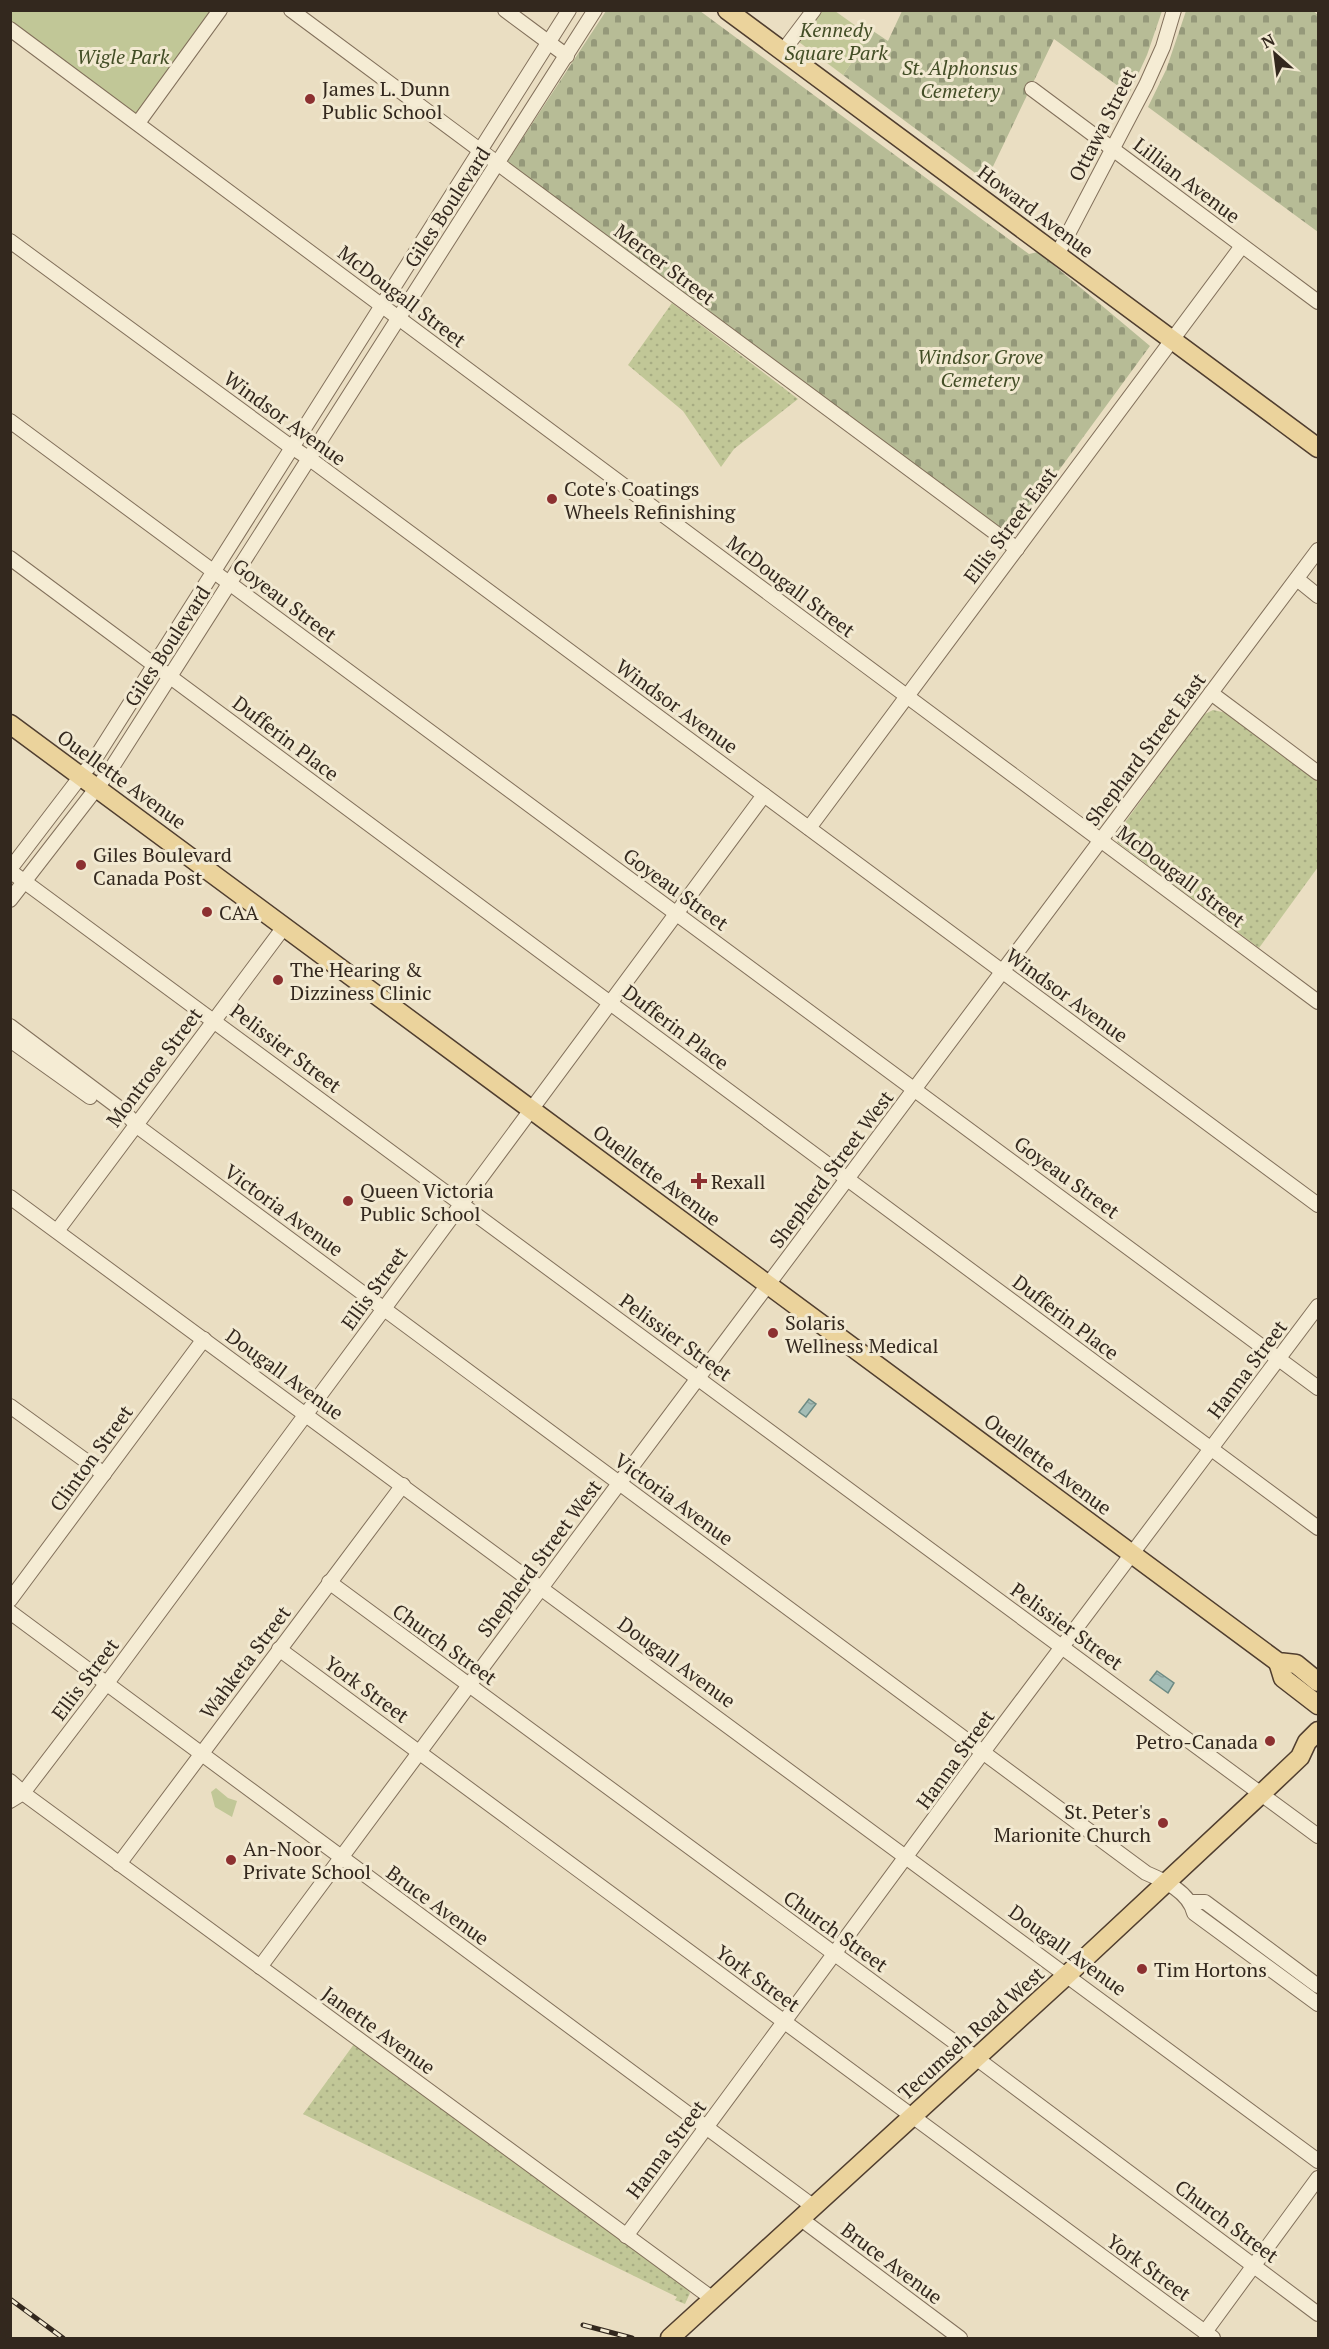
<svg xmlns="http://www.w3.org/2000/svg" width="1329" height="2349" font-family="'PT Serif',serif">
<style>
.grass{fill:url(#grass-dots)}
.cemetery{fill:url(#cemetery-stones)}
.green{fill:#c1c797}
.water{fill:url(#water-ripples);stroke:#6c8a83;stroke-width:1.5}
.lines{fill:none;stroke-linecap:round;stroke-linejoin:round}
.minor-casing{stroke:#82705b;stroke-width:16}
.major-casing{stroke:#503e2f;stroke-width:21}
.minor{stroke:#f5ecd4;stroke-width:14}
.major{stroke:#ebd39c;stroke-width:18}
.rail-casing{stroke:#33281e;stroke-width:5}
.rail{stroke:#f2e9d1;stroke-width:3;stroke-dasharray:9;stroke-linecap:butt}
.poi-dot{fill:#8c3030;stroke:#f2e9d1;stroke-width:2}
.labels{text-anchor:middle;dominant-baseline:central;stroke-width:6;stroke-linejoin:round;paint-order:stroke}
.park-label{font-size:20px;font-style:italic;fill:#434e26;stroke:#f2e9d1}
.poi-label{font-size:20px;fill:#33281e;stroke:#f2e9d1;text-anchor:start}
.street-label{font-size:20px;fill:#33281e;stroke:#f2e9d1}
</style>
<defs>
<pattern id="grass-dots" width="8" height="8" patternUnits="userSpaceOnUse" patternTransform="scale(1.5)"><rect width="8" height="8" fill="#c1c797"/><path d="M2 2h.1M6 6h.1" fill="none" stroke="#a6ab82" stroke-width="1.8" stroke-linecap="round"/></pattern>
<pattern id="cemetery-stones" width="16" height="16" patternUnits="userSpaceOnUse" patternTransform="scale(1.5)"><rect width="16" height="16" fill="#b7bc96"/><path d="M2 7V4a2 2 0 0 1 4 0v3zM10 15v-3a2 2 0 0 1 4 0v3z" fill="#95997a"/></pattern>
<pattern id="water-ripples" width="26" height="14" patternUnits="userSpaceOnUse" patternTransform="scale(1.5)"><rect width="26" height="14" fill="#a4bdb6"/><path d="M2 4q2-2 4 0t4 0M15 11q2-2 4 0t4 0" fill="none" stroke="#8ea29c"/></pattern>
</defs>
<rect width="100%" height="100%" fill="#eadec2"/>
<!-- grass -->
<g class="grass">
<polygon points="672,303 798,399 734,449 721,467 683,411 628,365"/>
<polygon points="1213,710 1227,713 1318,782 1318,867 1259,948 1117,842 1118,832 1203,715"/>
<polygon points="357,2040 687,2288 690,2293 685,2304 675,2300 677,2297 303,2114"/>
</g>
<!-- cemetery -->
<g class="cemetery">
<polygon points="606,11 700,11 1029,254 1038,252 1150,346 1007,541 507,162"/>
<polygon points="902,11 1162,11 1147,55 1129,94 1054,39 986,181 843,75 873,31 888,41"/>
<polygon points="1186,11 1312,10 1318,15 1318,232 1148,107 1166,70"/>
</g>
<!-- green -->
<g class="green">
<polygon points="10,11 218,11 132,119 11,29"/>
<polygon points="822,11 835,11 870,36 843,75 799,42"/>
<polygon points="216,1788 228,1798 237,1801 232,1817 215,1807 211,1792"/>
</g>
<!-- water -->
<g class="water">
<polygon points="809,1399 816,1404 806,1417 799,1412"/>
<polygon points="1157,1671 1174,1683 1168,1693 1150,1680"/>
</g>
<g class="lines">
<defs>
<g id="minor">
<polyline points="291,10 1017,549"/>
<polyline points="505,10 567,56"/>
<polyline points="10,29 1318,1002"/>
<polyline points="783,51 814,10"/>
<polyline points="1032,89 1318,302"/>
<polyline points="138,123 220,10"/>
<polyline points="10,241 287,444 310,459 1318,1205"/>
<polyline points="1057,255 1146,85 1163,47 1174,10"/>
<polyline points="10,421 1318,1388"/>
<polyline points="10,558 1318,1528"/>
<polyline points="1297,579 1318,596"/>
<polyline points="1211,693 1318,773"/>
<polyline points="809,828 1242,246"/>
<polyline points="10,869 81,776 93,762 569,10"/>
<polyline points="10,871 1318,1836"/>
<polyline points="10,900 109,772 595,10"/>
<path d="M10,1026L122,1110L141,1129L1146,1873C1165,1881 1189,1892 1194,1913L1318,2004"/>
<polyline points="10,1040 90,1097"/>
<polyline points="10,1197 1318,2161"/>
<polyline points="57,1231 284,927"/>
<polyline points="10,1406 104,1474"/>
<polyline points="329,1582 964,2049 1318,2314"/>
<polyline points="10,1600 204,1339"/>
<polyline points="10,1612 814,2207"/>
<polyline points="279,1649 1213,2338"/>
<polyline points="10,1781 27,1796 713,2299"/>
<polyline points="10,1801 23,1793 110,1679 764,795"/>
<polyline points="119,1864 403,1485"/>
<polyline points="1191,1902 1205,1902 1318,1986"/>
<polyline points="260,1967 576,1541 1318,550"/>
<polyline points="801,2219 960,2338"/>
<polyline points="626,2236 983,1752 1318,1306"/>
<polyline points="1205,2332 1318,2178"/>
</g>
<g id="major">
<polyline points="727,10 1318,448"/>
<polyline points="10,724 1278,1662 1296,1664 1318,1682"/>
<polyline points="1278,1662 1283,1678 1318,1705"/>
<polyline points="670,2338 1068,1974 1261,1794 1300,1757 1307,1742 1318,1731"/>
</g>
</defs>
<!-- minor casing -->
<use href="#minor" class="minor-casing"/>
<!-- major casing -->
<use href="#major" class="major-casing"/>
<!-- minor -->
<use href="#minor" class="minor"/>
<!-- major -->
<use href="#major" class="major"/>
<defs>
<g id="rail">
<polyline points="10,2299 63,2338"/>
<polyline points="583,2325 632,2338"/>
</g>
</defs>
<!-- rail casing -->
<use href="#rail" class="rail-casing"/>
<!-- rail -->
<use href="#rail" class="rail"/>
</g>
<!-- markers -->
<g class="poi-dot">
<circle cx="310" cy="99" r="6"/>
<circle cx="552" cy="499" r="6"/>
<circle cx="81" cy="865" r="6"/>
<circle cx="207" cy="912" r="6"/>
<circle cx="278" cy="980" r="6"/>
<path d="M696 1172h6v6h6v6h-6v6h-6v-6h-6v-6h6z"/>
<circle cx="348" cy="1201" r="6"/>
<circle cx="773" cy="1333" r="6"/>
<circle cx="1270" cy="1741" r="6"/>
<circle cx="1163" cy="1823" r="6"/>
<circle cx="231" cy="1860" r="6"/>
<circle cx="1142" cy="1969" r="6"/>
</g>
<g class="labels">
<!-- park labels -->
<g class="park-label">
<text x="836" y="29">Kennedy<tspan x="836" dy="23">Square Park</tspan></text>
<text x="123" y="56">Wigle Park</text>
<text x="960" y="67">St. Alphonsus<tspan x="960" dy="23">Cemetery</tspan></text>
<text x="980" y="356">Windsor Grove<tspan x="980" dy="23">Cemetery</tspan></text>
</g>
<!-- poi labels -->
<g class="poi-label">
<text x="322" y="88">James L. Dunn<tspan x="322" dy="23">Public School</tspan></text>
<text x="564" y="488">Cote's Coatings<tspan x="564" dy="23">Wheels Refinishing</tspan></text>
<text x="93" y="854">Giles Boulevard<tspan x="93" dy="23">Canada Post</tspan></text>
<text x="219" y="912">CAA</text>
<text x="290" y="969">The Hearing &amp;<tspan x="290" dy="23">Dizziness Clinic</tspan></text>
<text x="711" y="1181">Rexall</text>
<text x="360" y="1190">Queen Victoria<tspan x="360" dy="23">Public School</tspan></text>
<text x="785" y="1322">Solaris<tspan x="785" dy="23">Wellness Medical</tspan></text>
<text x="1258" y="1741" text-anchor="end">Petro-Canada</text>
<text x="1151" y="1811" text-anchor="end">St. Peter's<tspan x="1151" dy="23">Marionite Church</tspan></text>
<text x="243" y="1848">An-Noor<tspan x="243" dy="23">Private School</tspan></text>
<text x="1154" y="1969">Tim Hortons</text>
</g>
<!-- street labels -->
<g class="street-label">
<text transform="translate(1102 125) rotate(-63)">Ottawa Street</text>
<text transform="translate(1187 180) rotate(37)">Lillian Avenue</text>
<text transform="translate(447 207) rotate(-57)">Giles Boulevard</text>
<text transform="translate(1036 211) rotate(37)">Howard Avenue</text>
<text transform="translate(665 264) rotate(37)">Mercer Street</text>
<text transform="translate(402 296) rotate(37)">McDougall Street</text>
<text transform="translate(285 418) rotate(36)">Windsor Avenue</text>
<text transform="translate(1010 525) rotate(-53)">Ellis Street East</text>
<text transform="translate(791 586) rotate(37)">McDougall Street</text>
<text transform="translate(285 600) rotate(37)">Goyeau Street</text>
<text transform="translate(167 646) rotate(-57)">Giles Boulevard</text>
<text transform="translate(677 706) rotate(36)">Windsor Avenue</text>
<text transform="translate(286 738) rotate(37)">Dufferin Place</text>
<text transform="translate(1145 749) rotate(-53)">Shephard Street East</text>
<text transform="translate(122 779) rotate(36)">Ouellette Avenue</text>
<text transform="translate(1181 876) rotate(37)">McDougall Street</text>
<text transform="translate(676 889) rotate(36)">Goyeau Street</text>
<text transform="translate(1067 995) rotate(36)">Windsor Avenue</text>
<text transform="translate(676 1027) rotate(37)">Dufferin Place</text>
<text transform="translate(286 1048) rotate(37)">Pelissier Street</text>
<text transform="translate(154 1067) rotate(-53)">Montrose Street</text>
<text transform="translate(831 1169) rotate(-53)">Shepherd Street West</text>
<text transform="translate(657 1175) rotate(37)">Ouellette Avenue</text>
<text transform="translate(1067 1177) rotate(36)">Goyeau Street</text>
<text transform="translate(284 1210) rotate(36)">Victoria Avenue</text>
<text transform="translate(374 1288) rotate(-54)">Ellis Street</text>
<text transform="translate(1066 1317) rotate(37)">Dufferin Place</text>
<text transform="translate(676 1337) rotate(36)">Pelissier Street</text>
<text transform="translate(1247 1369) rotate(-53)">Hanna Street</text>
<text transform="translate(285 1374) rotate(36)">Dougall Avenue</text>
<text transform="translate(91 1458) rotate(-54)">Clinton Street</text>
<text transform="translate(1048 1464) rotate(37)">Ouellette Avenue</text>
<text transform="translate(674 1499) rotate(36)">Victoria Avenue</text>
<text transform="translate(539 1558) rotate(-53)">Shepherd Street West</text>
<text transform="translate(1067 1626) rotate(36)">Pelissier Street</text>
<text transform="translate(445 1644) rotate(36)">Church Street</text>
<text transform="translate(245 1662) rotate(-53)">Wahketa Street</text>
<text transform="translate(677 1662) rotate(36)">Dougall Avenue</text>
<text transform="translate(85 1679) rotate(-53)">Ellis Street</text>
<text transform="translate(367 1689) rotate(36)">York Street</text>
<text transform="translate(955 1759) rotate(-54)">Hanna Street</text>
<text transform="translate(438 1905) rotate(36)">Bruce Avenue</text>
<text transform="translate(836 1931) rotate(36)">Church Street</text>
<text transform="translate(1068 1950) rotate(36)">Dougall Avenue</text>
<text transform="translate(758 1978) rotate(36)">York Street</text>
<text transform="translate(379 2030) rotate(36)">Janette Avenue</text>
<text transform="translate(971 2033) rotate(-42)">Tecumseh Road West</text>
<text transform="translate(666 2149) rotate(-53)">Hanna Street</text>
<text transform="translate(1227 2221) rotate(37)">Church Street</text>
<text transform="translate(892 2263) rotate(37)">Bruce Avenue</text>
<text transform="translate(1149 2267) rotate(36)">York Street</text>
</g>
</g>
<!-- border -->
<rect width="1329" height="2349" fill="none" stroke="#33281e" stroke-width="24"/>
<!-- north arrow -->
<g transform="translate(1275 54) rotate(332)" stroke="#f2e9d1" stroke-width="4.5" paint-order="stroke">
<path d="M0-4.5L10 22L0 15L-10 22Z" fill="#33281e"/>
<text y="-9" font-size="16" font-weight="bold" text-anchor="middle" fill="#33281e">N</text>
</g>
</svg>
